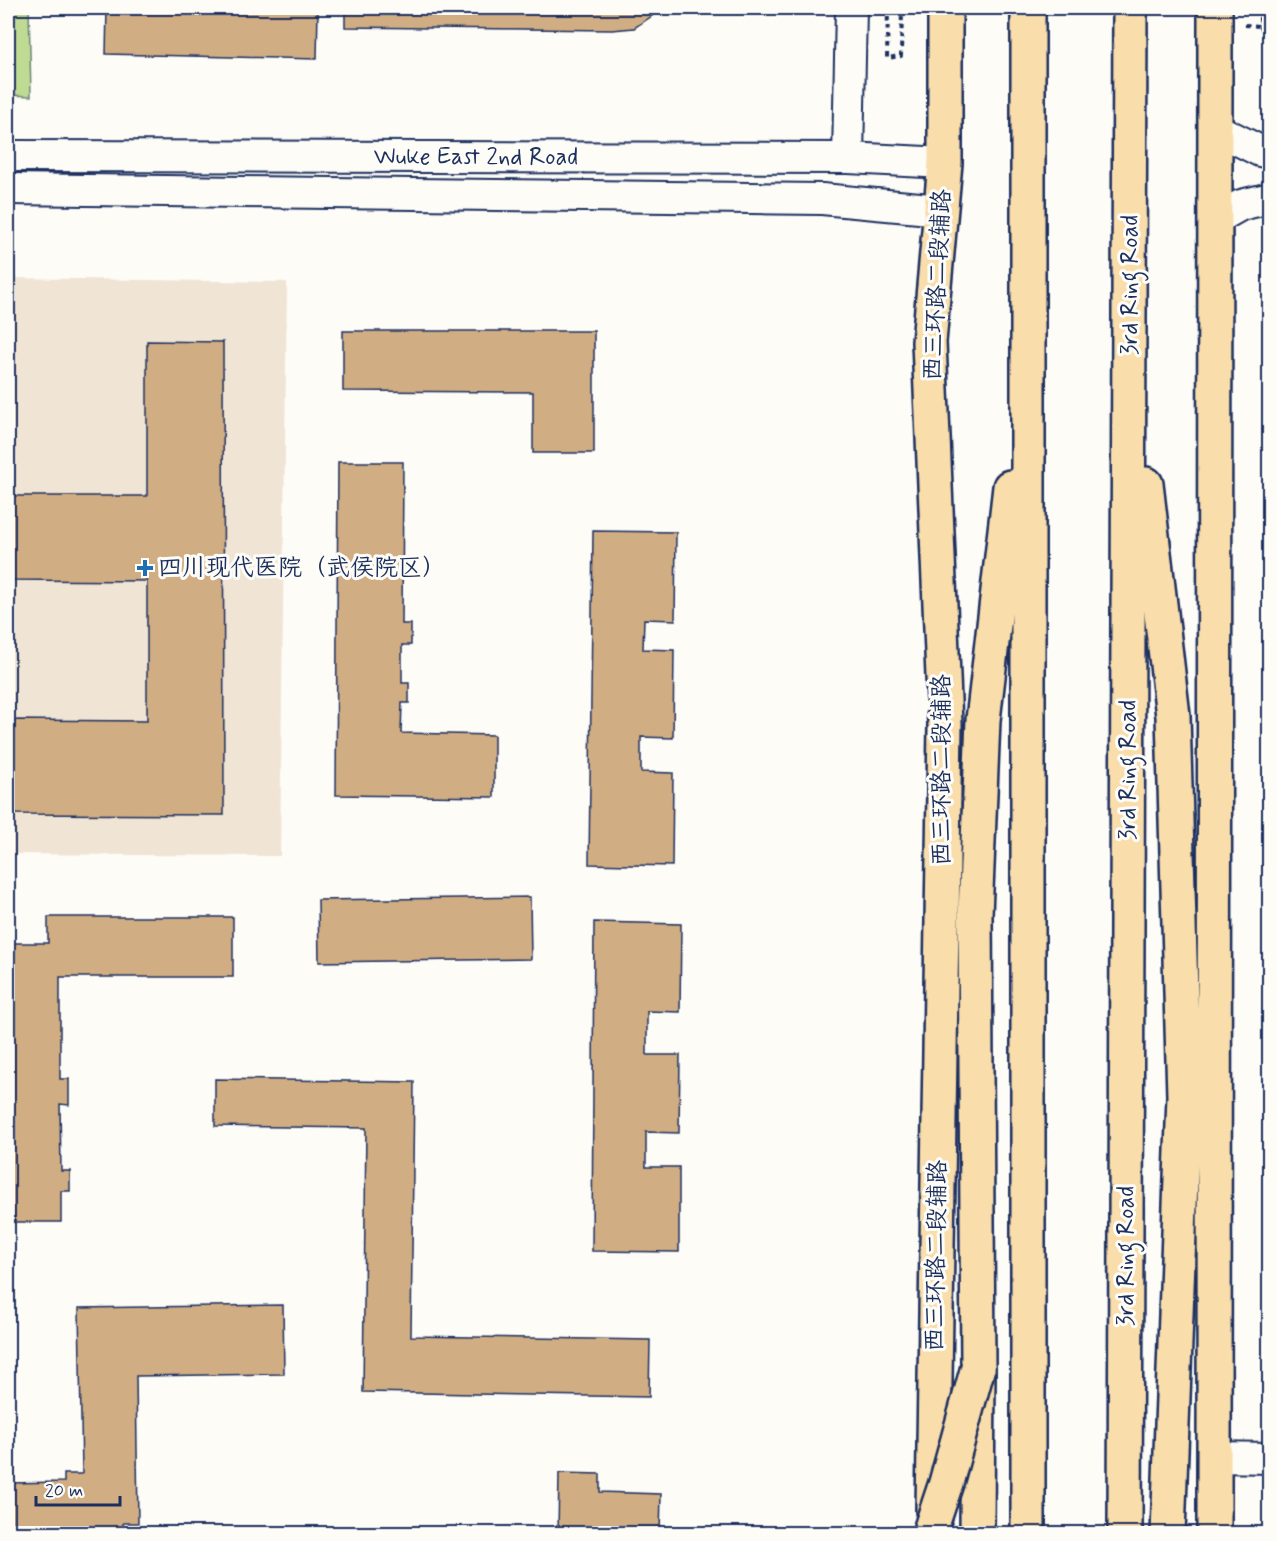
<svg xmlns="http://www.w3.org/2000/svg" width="1277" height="1541" font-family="Mynerve,'LXGW WenKai TC',sans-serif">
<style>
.built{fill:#f0e4d4}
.green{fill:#bfdb93;stroke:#6d8578;stroke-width:1.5}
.building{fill:#d1ad83;stroke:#1b2f5e;stroke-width:1.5}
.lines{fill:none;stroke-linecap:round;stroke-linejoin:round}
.minor-casing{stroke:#1b2f5e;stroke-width:34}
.major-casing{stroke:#1b2f5e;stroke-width:38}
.highway-casing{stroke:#1b2f5e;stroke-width:38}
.path{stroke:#1b2f5e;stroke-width:4;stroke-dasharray:4.5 4.5;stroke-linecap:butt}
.minor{stroke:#fdfcf7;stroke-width:30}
.major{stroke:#f9ddab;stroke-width:33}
.highway{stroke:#f9ddab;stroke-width:33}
.highway-bridge-casing{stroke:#1b2f5e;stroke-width:38;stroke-linecap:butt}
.highway-bridge{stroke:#f9ddab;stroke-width:33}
.poi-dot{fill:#1f6fb2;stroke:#fdfcf7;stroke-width:2}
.labels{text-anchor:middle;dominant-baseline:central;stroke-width:6;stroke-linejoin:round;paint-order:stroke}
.street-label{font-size:24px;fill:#1b2f5e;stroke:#fdfcf7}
.poi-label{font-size:24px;fill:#1b2f5e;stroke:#fdfcf7;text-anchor:start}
</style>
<rect width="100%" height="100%" fill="#fdfcf7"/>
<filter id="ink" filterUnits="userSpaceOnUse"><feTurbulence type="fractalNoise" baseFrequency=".0167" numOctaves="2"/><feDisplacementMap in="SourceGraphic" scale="12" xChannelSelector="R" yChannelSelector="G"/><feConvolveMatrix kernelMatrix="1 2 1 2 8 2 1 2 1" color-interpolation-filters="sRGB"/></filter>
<g filter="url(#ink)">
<!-- built -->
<polygon class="built" points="8,278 287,282 280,856 8,854"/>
<!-- green -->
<polygon class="green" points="8,8 29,8 31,96 8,95"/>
<!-- building -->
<g class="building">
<polygon points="107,8 318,8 317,59 106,54"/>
<polygon points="345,8 656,8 652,16 634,28 612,30 345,27"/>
<polygon points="343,331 594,331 594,453 533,453 533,392 343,391"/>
<polygon points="147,341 223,342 224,815 8,814 8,720 147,721 147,581 8,580 8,496 147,496"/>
<polygon points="338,462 403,462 402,624 411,624 411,645 402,645 402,683 409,683 409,703 402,703 401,733 494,735 494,797 336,795"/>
<polygon points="593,531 676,532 675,620 644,619 643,649 674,650 673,738 641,737 641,772 673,773 672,866 589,864"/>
<polygon points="530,897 531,959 319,962 318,900"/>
<polygon points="48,917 233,917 233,977 60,977 60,1079 69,1079 69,1105 60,1104 61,1171 70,1171 70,1191 61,1191 61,1222 8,1222 8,943 48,943"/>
<polygon points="594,922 681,924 680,1012 647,1011 647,1055 680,1055 679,1133 646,1132 646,1167 679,1167 679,1252 592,1251"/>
<polygon points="215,1079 414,1082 411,1336 650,1340 649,1397 363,1392 366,1128 215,1126"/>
<polygon points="283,1305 284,1374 136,1376 138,1523 123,1523 123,1534 8,1534 8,1483 64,1482 64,1474 82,1474 79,1308"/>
<polygon points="559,1473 600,1474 600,1492 661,1494 660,1534 558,1534"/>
</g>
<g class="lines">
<defs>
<g id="minor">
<polyline points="1216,129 1260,151 1270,153"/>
<polyline points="8,156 848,158 945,163"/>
<polyline points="848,158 851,8"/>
<polyline points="8,189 822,199 941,210"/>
<polyline points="1216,219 1241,205 1270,198"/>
<polyline points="1215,1457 1270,1458"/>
</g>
<g id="major">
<polyline points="933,1511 945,724 929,342 945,163 945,8"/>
<polyline points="1214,1534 1215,8"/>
</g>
<g id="highway">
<polyline points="1028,8 1028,1534"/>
<polyline points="1146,484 1173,716 1184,1096 1168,1534"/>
<polyline points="977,1534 978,1367 975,915 983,720 1010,487"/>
<polyline points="1125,1534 1130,8"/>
</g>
</defs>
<!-- minor casing -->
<use href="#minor" class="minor-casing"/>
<!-- major casing -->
<use href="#major" class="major-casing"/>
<!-- highway casing -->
<use href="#highway" class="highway-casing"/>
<!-- path -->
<g class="path">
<polyline points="888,8 887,58 901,56 902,8"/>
<polyline points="1260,8 1260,26 1270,41"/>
<polyline points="1245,25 1260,26"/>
</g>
<!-- minor -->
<use href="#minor" class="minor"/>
<!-- major -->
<use href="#major" class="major"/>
<!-- highway -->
<use href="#highway" class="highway"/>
<defs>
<polyline id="highway-bridge" points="929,1534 946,1483 978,1367"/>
</defs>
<!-- highway-bridge casing -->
<use href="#highway-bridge" class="highway-bridge-casing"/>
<!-- highway-bridge -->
<use href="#highway-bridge" class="highway-bridge"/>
</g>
</g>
<!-- markers -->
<path class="poi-dot" d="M142 559h6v6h6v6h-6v6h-6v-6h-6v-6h6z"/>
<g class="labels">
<!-- street labels -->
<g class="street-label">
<text x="476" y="157">Wuke East 2nd Road</text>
<text transform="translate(938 285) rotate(-87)">西三环路二段辅路</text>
<text transform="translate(1130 285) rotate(-90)">3rd Ring Road</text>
<text transform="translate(942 770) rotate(-90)">西三环路二段辅路</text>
<text transform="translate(1128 770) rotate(-90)">3rd Ring Road</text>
<text transform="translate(937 1256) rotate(-89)">西三环路二段辅路</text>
<text transform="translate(1126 1256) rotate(-90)">3rd Ring Road</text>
</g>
<!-- poi labels -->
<g class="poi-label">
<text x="158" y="568">四川现代医院（武侯院区）</text>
</g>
</g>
<!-- margin -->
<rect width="1277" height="1541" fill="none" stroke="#fdfcf7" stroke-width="30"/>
<rect x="15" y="15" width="1247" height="1511" fill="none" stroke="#1b2f5e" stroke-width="2" filter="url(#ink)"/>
<!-- scale -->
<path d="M36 1496v9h84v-9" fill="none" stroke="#1b2f5e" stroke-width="3"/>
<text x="45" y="1496" font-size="18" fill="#1b2f5e" stroke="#fdfcf7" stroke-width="4.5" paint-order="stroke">20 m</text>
</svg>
